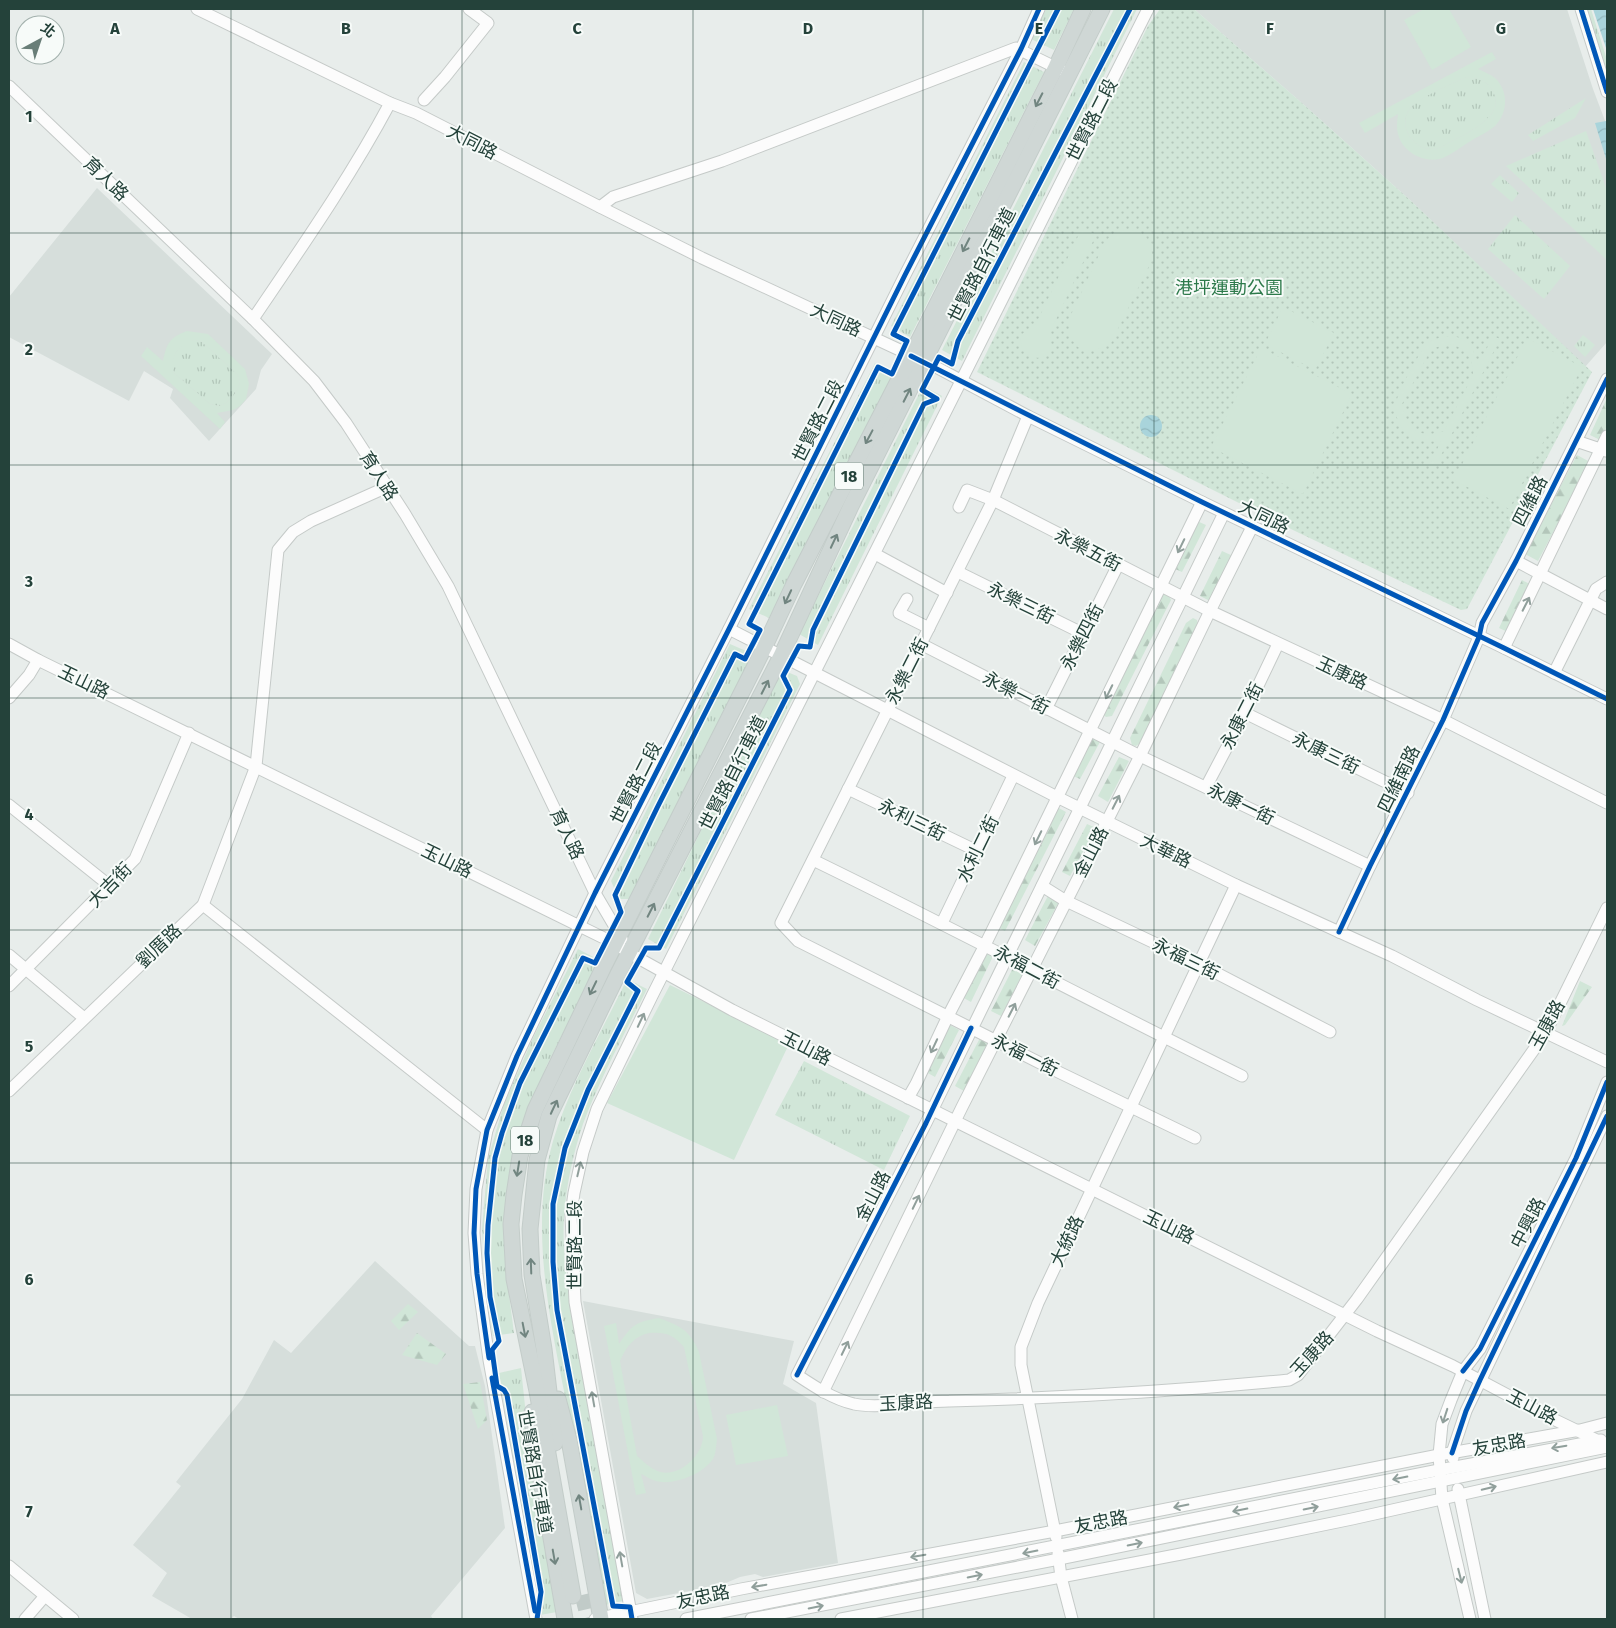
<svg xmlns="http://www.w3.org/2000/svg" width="1616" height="1628" font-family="'Fira Sans','Noto Sans TC',sans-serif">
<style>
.built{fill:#d6dedb}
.grass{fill:url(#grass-tufts)}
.forest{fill:url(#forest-firs)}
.park{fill:url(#park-dots)}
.pitch{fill:#d1e6d8;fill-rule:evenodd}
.water{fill:url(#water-waves)}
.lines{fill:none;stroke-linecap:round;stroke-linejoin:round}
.major-tunnel{stroke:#c1cbc8;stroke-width:15;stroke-dasharray:15 8;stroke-linecap:butt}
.minor-casing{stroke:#c5cac8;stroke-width:13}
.major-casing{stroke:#c3ccc9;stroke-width:17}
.minor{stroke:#fcfcfc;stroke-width:11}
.major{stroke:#cfd7d5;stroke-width:15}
.cycleway-casing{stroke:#f7fbf9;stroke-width:8}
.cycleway{stroke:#0057b8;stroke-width:5}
.oneway{stroke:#718580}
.oneway2{stroke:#909f9b}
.grid{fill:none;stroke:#24423a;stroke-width:1;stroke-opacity:0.55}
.labels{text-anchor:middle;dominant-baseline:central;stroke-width:4;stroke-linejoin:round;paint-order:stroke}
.shield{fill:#f7fbf9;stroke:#637a73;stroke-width:1}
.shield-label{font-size:16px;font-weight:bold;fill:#24423a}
.street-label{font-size:18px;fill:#24423a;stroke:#f7fbf9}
.park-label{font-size:18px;fill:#2d7a4b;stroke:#f7fbf9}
.grid-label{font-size:16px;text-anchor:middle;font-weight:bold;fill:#24423a;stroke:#f7fbf9;stroke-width:4;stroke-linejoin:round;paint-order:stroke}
</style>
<defs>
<pattern id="grass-tufts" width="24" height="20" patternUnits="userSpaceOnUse" patternTransform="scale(1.25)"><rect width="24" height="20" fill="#d1e6d8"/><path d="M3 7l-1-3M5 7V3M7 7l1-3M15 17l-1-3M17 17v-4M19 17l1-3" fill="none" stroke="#b3c6ba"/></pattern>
<pattern id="forest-firs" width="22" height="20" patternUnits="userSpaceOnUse" patternTransform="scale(1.25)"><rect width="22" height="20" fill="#d1e6d8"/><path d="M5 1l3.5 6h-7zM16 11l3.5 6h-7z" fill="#b3c6ba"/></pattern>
<pattern id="park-dots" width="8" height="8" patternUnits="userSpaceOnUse" patternTransform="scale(1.25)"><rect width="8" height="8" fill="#d1e6d8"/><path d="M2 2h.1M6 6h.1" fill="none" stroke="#b3c6ba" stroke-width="1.8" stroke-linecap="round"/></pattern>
<pattern id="water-waves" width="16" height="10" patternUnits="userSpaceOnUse" patternTransform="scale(1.25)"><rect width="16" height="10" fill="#a9d4db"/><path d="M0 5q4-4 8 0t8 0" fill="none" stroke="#91b7bd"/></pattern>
</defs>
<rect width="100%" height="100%" fill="#e8edeb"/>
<!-- built -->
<g class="built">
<polygon points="1194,9 1567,9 1593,89 1607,126 1607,342 1585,367 1411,201 1303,104"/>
<polygon points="97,188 272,354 261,370 256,389 209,441 170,398 173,389 144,371 129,401 9,337 9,297"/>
<polygon points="375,1261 469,1346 475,1346 485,1386 505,1528 431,1616 433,1619 239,1619 234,1616 231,1619 192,1619 152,1596 167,1573 133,1545 181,1486 176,1482 242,1399 274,1340 291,1353"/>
<polygon points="583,1301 794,1341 783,1384 816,1403 838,1563 763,1577 755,1574 740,1577 721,1585 647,1599 636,1593"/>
</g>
<!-- grass -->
<g class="grass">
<polygon points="1046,9 1074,9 1054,50 1031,39"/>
<polygon points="1114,9 1137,9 962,361 942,350"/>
<polygon points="1586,9 1591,9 1607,60 1607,74"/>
<polygon points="1024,62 1044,72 910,337 891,326"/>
<path d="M1464,78C1475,77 1484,79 1491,88C1511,116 1464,134 1445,145C1418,161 1392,124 1413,105C1422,96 1452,84 1464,78Z"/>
<polygon points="1586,98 1575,118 1533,141 1528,135"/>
<polygon points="1586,131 1607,191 1607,260 1506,166"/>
<polygon points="1500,175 1519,193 1512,202 1491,184"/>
<polygon points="1515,215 1570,266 1544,299 1488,249"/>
<polygon points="1583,335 1595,345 1585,357 1574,346"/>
<polygon points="195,340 202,342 237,374 240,382 238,388 234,395 226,403 219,406 210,404 174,373 171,364 176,352 186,341"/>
<polygon points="875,363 894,372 769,618 749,609"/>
<polygon points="923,386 942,396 818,645 799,634"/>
<polygon points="730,644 753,654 629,899 619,899 611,881"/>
<polygon points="780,669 797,676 800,684 666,949 648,939"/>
<polygon points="578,949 599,960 547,1065 522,1128 506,1219 505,1264 514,1333 493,1336 486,1292 482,1229 488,1159 504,1104 533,1038"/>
<path d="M627,979L647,989C625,1033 600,1078 583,1124C573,1154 566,1186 564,1218C562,1247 567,1277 570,1306L623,1601L605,1605C593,1540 580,1476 568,1411C551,1324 528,1229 553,1141C569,1087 602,1031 627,979Z"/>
<polygon points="804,1061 910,1116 884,1170 775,1115"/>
<polygon points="521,1368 527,1425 557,1612 540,1615 499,1373"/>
</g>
<!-- forest -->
<g class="forest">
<polygon points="1607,398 1607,426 1600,440 1590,435"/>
<polygon points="1577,455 1590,462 1538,561 1525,554"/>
<polygon points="1197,521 1206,525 1182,572 1173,568"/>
<polygon points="1222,551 1233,556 1210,601 1200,596"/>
<polygon points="1522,580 1533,586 1510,633 1499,628"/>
<polygon points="1163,592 1168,594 1171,600 1112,716 1106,717 1102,714"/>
<polygon points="1193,618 1197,620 1198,625 1140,743 1136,746 1132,745 1130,738 1186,623"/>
<polygon points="1092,735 1101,740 1080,779 1071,775"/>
<polygon points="1119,757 1129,761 1108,802 1098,796"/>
<polygon points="1057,807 1066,812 1005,931 997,927"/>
<polygon points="1087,824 1096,828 1070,876 1062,872"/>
<polygon points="1050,892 1061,898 1035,946 1025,940"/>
<polygon points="987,948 995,952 971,1002 962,997"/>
<polygon points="1015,964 1025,970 1001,1016 991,1011"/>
<polygon points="1580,981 1592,987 1565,1025 1562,1026"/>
<polygon points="950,1025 959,1030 935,1077 926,1072"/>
<polygon points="980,1038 988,1042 964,1091 955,1086"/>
<polygon points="408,1304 418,1312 399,1330 391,1321"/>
<polygon points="417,1333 446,1354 437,1365 402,1355"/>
<polygon points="480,1382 487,1420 478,1429 463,1384"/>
</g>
<!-- park -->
<polygon class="park" points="1160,9 1194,9 1303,104 1411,201 1592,372 1467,609 1461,610 1295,531 977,372 1148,26"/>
<!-- pitch -->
<g class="pitch">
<polygon points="1424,9 1449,9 1471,47 1432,70 1404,20"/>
<path d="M1492,52L1496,59L1478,69C1484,72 1490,74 1495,78C1509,91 1508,113 1495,126C1488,132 1477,137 1469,142C1461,147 1452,154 1443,158C1426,164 1404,153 1399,137C1396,129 1397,122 1398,114L1365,133L1359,123ZM1464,78C1475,77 1484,79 1491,88C1511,116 1464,134 1445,145C1418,161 1392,124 1413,105C1423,96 1452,84 1464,78Z"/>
<path d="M1082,228L1096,235L1051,330C1049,337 1053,343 1050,350C1040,367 1015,354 1022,334L1036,324Z"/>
<path d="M1127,229C1147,233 1152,240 1152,260L1111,343C1085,358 1071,351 1068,321L1106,240L1116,233Z"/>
<polygon points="1283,307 1334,333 1315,370 1265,344"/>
<path d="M187,331L208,334L245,369L249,384L246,399L240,406L233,410L217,413L225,422L220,429L141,356L147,347L163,361C167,343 169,338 187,331ZM195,340L202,342L237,374L240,382L238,388L234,395L226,403L219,406L210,404L174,373L172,364L176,352L186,342Z"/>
<path d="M1493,336L1500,339L1435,467L1430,464L1441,441C1435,441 1428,442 1422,441C1404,438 1391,417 1397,399C1402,383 1417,360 1425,344C1452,329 1473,336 1478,366ZM1452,344C1467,350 1473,359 1473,375L1444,431C1418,440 1407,428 1402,404L1430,351L1437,347Z"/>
<polygon points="1527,338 1582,367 1509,509 1454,480"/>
<polygon points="1261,348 1352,394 1303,494 1211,447"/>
<polygon points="670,985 789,1044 734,1160 607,1103"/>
<path d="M659,1318C680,1326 690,1330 699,1352L717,1439C716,1446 716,1454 713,1459C703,1474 673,1486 656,1481C651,1480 646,1476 641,1474L646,1493L636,1495L604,1326L616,1323L619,1344C632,1325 635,1322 659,1318ZM649,1333C666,1332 672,1334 684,1347L703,1436C703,1455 680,1477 660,1472C651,1469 644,1462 637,1456L620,1361C626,1347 634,1336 649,1333Z"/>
<polygon points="777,1405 788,1456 736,1465 726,1415"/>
</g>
<!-- water -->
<g class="water">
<polygon points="1593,9 1607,9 1607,51"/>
<polygon points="1606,121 1607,126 1607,162 1595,123"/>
<circle cx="1151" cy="426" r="11"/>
</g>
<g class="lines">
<!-- major-tunnel -->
<polyline class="major-tunnel" points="582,1595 588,1619"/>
<defs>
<g id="minor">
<polyline points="197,9 390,103 416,113 600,207 702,258 934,366 1028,416 1202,502 1504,648 1607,699"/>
<polyline points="1581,9 1607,92"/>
<polyline points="9,86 253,319 314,381 346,423 405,514 448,586 595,893 622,939"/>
<polyline points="424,100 445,77 488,23 469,9"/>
<polyline points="600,207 613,197 722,161 1016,48 1061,70"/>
<path d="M253,319C301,248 350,178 390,103"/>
<polyline points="1028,416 993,500 781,923 798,941 1048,1067 1195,1138"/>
<polyline points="1576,441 1606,451"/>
<polyline points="959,507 967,490 993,500 1210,611 1443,720 1607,803"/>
<path d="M1224,513L926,1123L797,1375C815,1387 833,1399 854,1404C879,1409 922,1401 949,1401C1062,1398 1176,1391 1289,1380L1298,1375L1357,1299L1545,1034L1607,908"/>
<polyline points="875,554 947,593"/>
<polyline points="1516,561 1607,609"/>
<polyline points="958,572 1084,634"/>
<polyline points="907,599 899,613 929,628"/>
<polyline points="729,629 1057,797 1236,885 1392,956 1477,1000 1607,1062"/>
<polyline points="9,644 38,660 616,944 629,953 732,1010 800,1044 1377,1331 1453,1366 1551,1418 1607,1445"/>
<polyline points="921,644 1140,756 1370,866"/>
<polyline points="1504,648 1607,436"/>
<polyline points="1554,673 1596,589 1607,582"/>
<polyline points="9,698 29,675 38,660"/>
<polyline points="1046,709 1118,565"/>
<polyline points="1245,713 1408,793"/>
<polyline points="1206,787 1245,713 1278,644"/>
<polyline points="848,789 977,851"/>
<polyline points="9,805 110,886"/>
<path d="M813,860C957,930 1098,1005 1242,1076"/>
<polyline points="1042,886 1066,901 1199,964 1330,1032"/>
<polyline points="203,905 487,1130"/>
<polyline points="942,923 1013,776"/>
<polyline points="1339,932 1370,866 1443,720 1479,637 1482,623 1516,561 1607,379"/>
<polyline points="9,955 84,1018"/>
<polyline points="9,986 135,859 189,733"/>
<polyline points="9,1091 203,905 256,766 278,550 293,532 311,521 387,487"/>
<polyline points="908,1098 916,1084 948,1016 985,945 1202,502"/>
<polyline points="823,1392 962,1107 1140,756 1210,611 1252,527"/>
<polyline points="1453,1458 1452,1453 1466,1411 1607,1116"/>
<polyline points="1458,1489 1485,1619"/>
<polyline points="1056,1537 1021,1365 1021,1347 1038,1303 1236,885"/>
<polyline points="1058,1553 1061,1577 1072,1619"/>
<polyline points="9,1566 73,1619"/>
<polyline points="25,1619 45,1596"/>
<polyline points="536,1619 489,1360 477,1274 474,1233 476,1189 487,1130 517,1056 595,893 729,629 905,275 1021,49 1039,9"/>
<polyline points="595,1619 741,1589 1055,1531 1439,1455 1580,1430 1607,1423"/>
<polyline points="632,1619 575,1302 571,1215 574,1193 583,1152 597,1109 652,996 1148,9"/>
<polyline points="686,1619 1439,1470 1601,1440"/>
<polyline points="751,1619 1059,1559 1607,1447"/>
<polyline points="841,1619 1181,1554 1352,1519 1607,1462"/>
<polyline points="1470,1619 1442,1499 1439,1455 1442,1424 1451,1400 1463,1371 1480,1349 1576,1158 1607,1082"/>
</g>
<g id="major">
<polyline points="558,1399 569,1440 601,1619"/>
<polyline points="532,1412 534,1440 565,1619"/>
<polyline points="555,1443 544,1349 532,1275 530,1229 537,1160 549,1116 617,976 781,656 851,506 1102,9"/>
<polyline points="573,1596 537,1391 514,1279 511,1224 514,1195 520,1156 535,1110 604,966 764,648 794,584 911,356 1056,67 1083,9"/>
</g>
</defs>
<!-- minor casing -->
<use href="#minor" class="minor-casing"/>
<!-- major casing -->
<use href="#major" class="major-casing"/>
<!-- minor -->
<use href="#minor" class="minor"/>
<!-- major -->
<use href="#major" class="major"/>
<defs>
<g id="cycleway">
<polyline points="1581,9 1607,92"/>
<polyline points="911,356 1202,502 1504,648 1607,699"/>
<polyline points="1339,932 1370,866 1443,720 1479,637 1482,623 1516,561 1607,379"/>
<polyline points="489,1358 477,1274 474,1233 476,1189 487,1130 517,1056 595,893 729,629 905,275 1021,49 1039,9"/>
<polyline points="1463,1371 1480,1349 1564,1182 1576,1158 1607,1082"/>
<polyline points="797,1375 926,1123 971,1028"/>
<polyline points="492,1378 535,1611"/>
<polyline points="1452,1453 1466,1411 1480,1380 1607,1116"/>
<polyline points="537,1619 541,1592 507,1395 504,1390 497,1386 492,1350 499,1341 490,1297 487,1253 488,1225 495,1158 502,1133 520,1083 583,958 595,963 621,912 615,895 657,808 735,654 745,659 760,630 749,624 878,367 892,374 907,341 893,334 1058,9"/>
<polyline points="632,1619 630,1607 613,1606 557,1310 553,1262 553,1204 565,1148 588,1090 638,991 627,982 646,948 659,948 790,690 783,676 799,646 810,647 813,630 924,404 937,399 922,390 939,357 952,364 958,341 1130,9"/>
</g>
</defs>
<!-- cycleway casing -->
<use href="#cycleway" class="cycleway-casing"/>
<!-- cycleway -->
<use href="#cycleway" class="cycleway"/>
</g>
<!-- one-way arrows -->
<defs><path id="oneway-shaft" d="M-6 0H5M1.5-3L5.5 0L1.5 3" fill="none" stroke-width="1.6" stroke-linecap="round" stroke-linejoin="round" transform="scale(1.25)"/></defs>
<g class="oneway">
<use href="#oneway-shaft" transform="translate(1039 100) rotate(117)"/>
<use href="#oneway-shaft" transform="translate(966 245) rotate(117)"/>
<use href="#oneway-shaft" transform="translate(907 395) rotate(-63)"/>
<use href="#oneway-shaft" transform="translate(869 437) rotate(118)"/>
<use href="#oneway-shaft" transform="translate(834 541) rotate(-65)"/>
<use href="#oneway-shaft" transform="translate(788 597) rotate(115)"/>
<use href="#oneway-shaft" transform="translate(765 687) rotate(-63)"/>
<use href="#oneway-shaft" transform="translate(651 910) rotate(-63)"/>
<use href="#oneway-shaft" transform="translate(593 988) rotate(116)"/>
<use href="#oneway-shaft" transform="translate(554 1107) rotate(-65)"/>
<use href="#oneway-shaft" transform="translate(518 1169) rotate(99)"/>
<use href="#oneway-shaft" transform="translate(531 1266) rotate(-92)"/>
<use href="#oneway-shaft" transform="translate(524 1330) rotate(79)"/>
<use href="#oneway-shaft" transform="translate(580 1502) rotate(-100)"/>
<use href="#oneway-shaft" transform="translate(554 1557) rotate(80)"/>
</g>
<g class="oneway2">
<use href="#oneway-shaft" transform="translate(1181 546) rotate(116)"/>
<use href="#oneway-shaft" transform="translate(1526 604) rotate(-63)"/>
<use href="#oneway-shaft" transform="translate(1109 692) rotate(116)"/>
<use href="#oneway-shaft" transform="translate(1116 802) rotate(-63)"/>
<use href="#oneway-shaft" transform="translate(1038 838) rotate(116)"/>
<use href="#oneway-shaft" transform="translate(1012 1010) rotate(-63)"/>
<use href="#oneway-shaft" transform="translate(641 1020) rotate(-65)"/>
<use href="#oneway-shaft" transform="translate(934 1046) rotate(115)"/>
<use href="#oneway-shaft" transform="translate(579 1169) rotate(-77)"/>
<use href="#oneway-shaft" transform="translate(916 1202) rotate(-64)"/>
<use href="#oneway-shaft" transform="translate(845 1348) rotate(-64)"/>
<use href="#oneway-shaft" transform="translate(593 1399) rotate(-100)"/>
<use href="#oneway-shaft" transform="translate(1445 1416) rotate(108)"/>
<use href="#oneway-shaft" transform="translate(1559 1447) rotate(170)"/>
<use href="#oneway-shaft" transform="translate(1400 1478) rotate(169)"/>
<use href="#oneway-shaft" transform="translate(1489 1488) rotate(-13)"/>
<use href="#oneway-shaft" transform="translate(1181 1506) rotate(169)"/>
<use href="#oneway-shaft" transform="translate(1311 1508) rotate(-12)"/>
<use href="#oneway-shaft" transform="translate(1240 1510) rotate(169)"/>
<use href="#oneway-shaft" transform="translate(1135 1544) rotate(-12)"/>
<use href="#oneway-shaft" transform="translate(1030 1552) rotate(169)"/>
<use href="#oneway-shaft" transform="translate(918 1556) rotate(170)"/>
<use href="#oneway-shaft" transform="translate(621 1559) rotate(-100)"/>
<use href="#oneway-shaft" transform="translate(975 1576) rotate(-11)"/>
<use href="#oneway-shaft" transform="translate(1460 1576) rotate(76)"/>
<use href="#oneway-shaft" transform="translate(759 1586) rotate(170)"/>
<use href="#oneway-shaft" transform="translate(816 1607) rotate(-11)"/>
</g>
<!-- grid -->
<path class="grid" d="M231,9V1619M462,9V1619M693,9V1619M923,9V1619M1154,9V1619M1385,9V1619M9,233H1607M9,465H1607M9,698H1607M9,930H1607M9,1163H1607M9,1395H1607"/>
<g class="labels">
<!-- shield labels -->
<g class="shield">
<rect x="835" y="462.5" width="28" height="27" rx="4"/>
<rect x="511" y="1126.5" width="28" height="27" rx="4"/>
</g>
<g class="shield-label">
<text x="849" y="476">18</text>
<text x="525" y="1140">18</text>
</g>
<!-- street labels -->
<g class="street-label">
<text transform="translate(1092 120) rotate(-63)">世賢路二段</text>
<text transform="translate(472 142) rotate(27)">大同路</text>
<text transform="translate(106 179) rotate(44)">育人路</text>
<text transform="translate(982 265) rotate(-63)">世賢路自行車道</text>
<text transform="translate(836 320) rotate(25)">大同路</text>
<text transform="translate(818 421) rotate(-63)">世賢路二段</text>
<text transform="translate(379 476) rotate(57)">育人路</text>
<text transform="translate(1530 501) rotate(-63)">四維路</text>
<text transform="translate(1264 517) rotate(26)">大同路</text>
<text transform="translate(1088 550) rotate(27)">永樂五街</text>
<text transform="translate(1021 603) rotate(26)">永樂三街</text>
<text transform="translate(1082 637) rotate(-63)">永樂四街</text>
<text transform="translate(907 671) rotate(-63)">永樂二街</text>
<text transform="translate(1342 673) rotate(25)">玉康路</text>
<text transform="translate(84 682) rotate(26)">玉山路</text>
<text transform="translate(1016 693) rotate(27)">永樂一街</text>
<text transform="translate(1242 716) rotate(-63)">永康二街</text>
<text transform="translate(1326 753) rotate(26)">永康三街</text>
<text transform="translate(733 773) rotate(-63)">世賢路自行車道</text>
<text transform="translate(1399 779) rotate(-64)">四維南路</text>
<text transform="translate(636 783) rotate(-63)">世賢路二段</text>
<text transform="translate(1241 804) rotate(26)">永康一街</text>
<text transform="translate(912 820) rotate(26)">永利三街</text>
<text transform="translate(567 834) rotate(64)">育人路</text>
<text transform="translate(978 849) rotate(-64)">水利二街</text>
<text transform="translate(1166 851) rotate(26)">大華路</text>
<text transform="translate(1091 852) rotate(-63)">金山路</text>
<text transform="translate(447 861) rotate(26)">玉山路</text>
<text transform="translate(110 885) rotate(-46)">大吉街</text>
<text transform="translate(159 946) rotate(-44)">劉厝路</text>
<text transform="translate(1186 959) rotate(26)">永福三街</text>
<text transform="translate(1027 967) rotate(28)">永福二街</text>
<text transform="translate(1547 1025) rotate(-61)">玉康路</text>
<text transform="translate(806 1048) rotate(27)">玉山路</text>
<text transform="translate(1025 1055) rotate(27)">永福一街</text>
<text transform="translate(873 1196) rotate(-63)">金山路</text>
<text transform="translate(1528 1223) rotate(-63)">中興路</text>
<text transform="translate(1169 1227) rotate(26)">玉山路</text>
<text transform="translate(1067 1241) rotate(-65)">大統路</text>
<text transform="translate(575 1245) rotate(-90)">世賢路二段</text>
<text transform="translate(1312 1354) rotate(-48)">玉康路</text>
<text transform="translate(906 1403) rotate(-3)">玉康路</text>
<text transform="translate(1532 1407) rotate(28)">玉山路</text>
<text transform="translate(1499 1445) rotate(-10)">友忠路</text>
<text transform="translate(535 1472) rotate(80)">世賢路自行車道</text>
<text transform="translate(1101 1522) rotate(-11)">友忠路</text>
<text transform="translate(703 1597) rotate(-12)">友忠路</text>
</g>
<!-- park labels -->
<g class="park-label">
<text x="1229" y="288">港坪運動公園</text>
</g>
</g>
<g class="grid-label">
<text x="115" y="34">A</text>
<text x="346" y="34">B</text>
<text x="577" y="34">C</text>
<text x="808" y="34">D</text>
<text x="1039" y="34">E</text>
<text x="1270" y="34">F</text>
<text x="1501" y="34">G</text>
<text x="29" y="122">1</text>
<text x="29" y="355">2</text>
<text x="29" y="587">3</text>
<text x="29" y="820">4</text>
<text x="29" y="1052">5</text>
<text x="29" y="1285">6</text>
<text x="29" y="1517">7</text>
</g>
<!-- border -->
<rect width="1616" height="1628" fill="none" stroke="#24423a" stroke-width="20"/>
<!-- north arrow -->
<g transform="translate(40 40) rotate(40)"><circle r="24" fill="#f7fbf9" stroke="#a3b1ad"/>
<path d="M0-4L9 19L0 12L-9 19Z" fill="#697e78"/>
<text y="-8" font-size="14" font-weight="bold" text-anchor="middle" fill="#24423a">北</text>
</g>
</svg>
